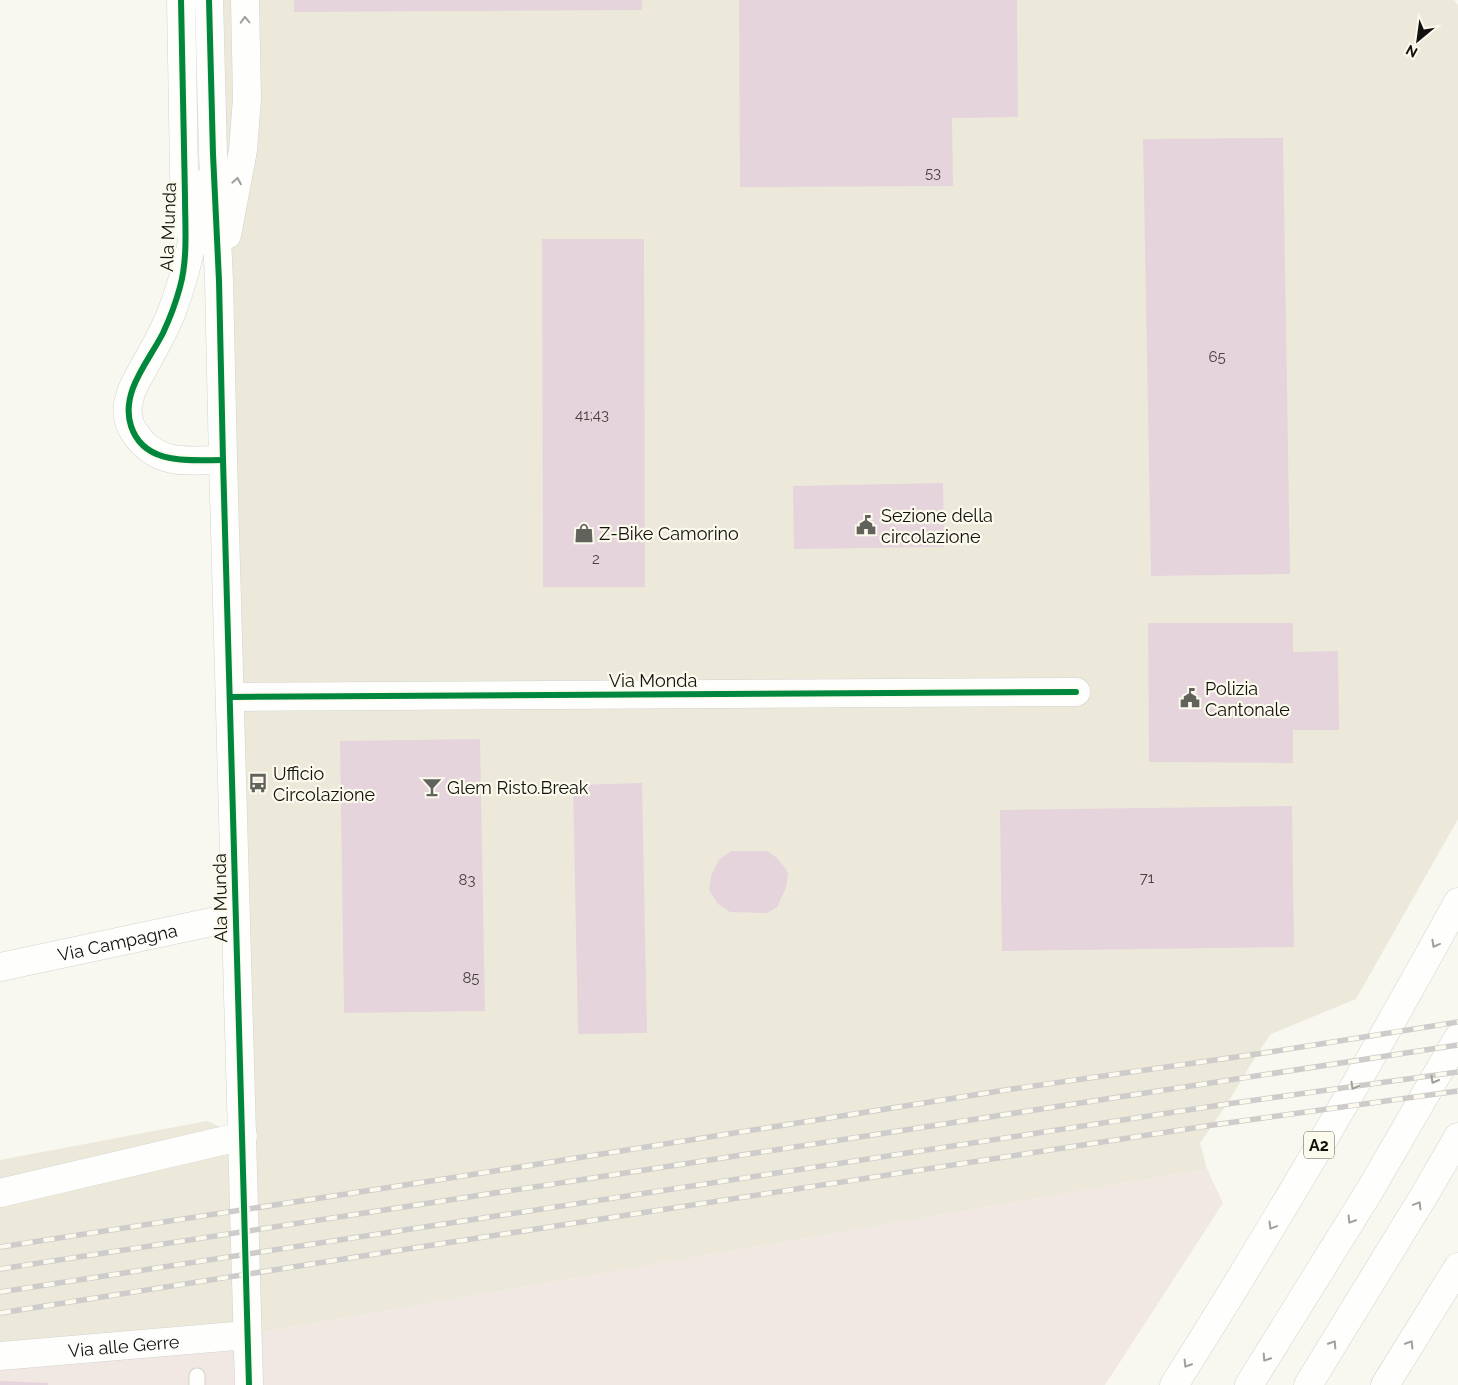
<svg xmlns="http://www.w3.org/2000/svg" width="1458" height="1385" font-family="Raleway,sans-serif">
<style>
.built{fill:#ece9db}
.industrial{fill:#f1e7e3}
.building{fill:#e5d4dc}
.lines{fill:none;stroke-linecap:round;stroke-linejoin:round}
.service-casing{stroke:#d3d3cd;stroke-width:17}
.minor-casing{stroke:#d3d3cd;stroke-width:29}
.motorway-casing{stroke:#d3d3cd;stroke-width:29}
.service{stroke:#fefefd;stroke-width:15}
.minor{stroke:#fefefd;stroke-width:28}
.motorway{stroke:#fefefd;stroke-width:28}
.rail-casing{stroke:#cecccb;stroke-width:5.5}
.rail{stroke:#fcfaed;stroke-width:4;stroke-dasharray:11;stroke-linecap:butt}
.cycleway-casing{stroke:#fcfaed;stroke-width:9}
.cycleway{stroke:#00873e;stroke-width:6}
.oneway{stroke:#a09f9d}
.labels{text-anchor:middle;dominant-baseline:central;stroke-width:4.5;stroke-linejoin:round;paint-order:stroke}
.number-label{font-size:15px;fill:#474241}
.shield{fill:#fcfaed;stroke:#585750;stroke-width:1}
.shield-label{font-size:16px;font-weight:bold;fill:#12110d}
.street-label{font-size:18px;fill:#12110d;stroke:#fcfaed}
.poi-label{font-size:18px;fill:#12110d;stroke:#fcfaed;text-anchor:start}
</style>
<rect width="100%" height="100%" fill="#f8f7f0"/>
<!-- built -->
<polygon class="built" points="209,0 1454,0 1458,5 1458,819 1356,999 1271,1034 1257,1054 1227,1104 1200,1143 1207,1169 247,1335 0,1356 0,1160 207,1121 242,1136"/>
<!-- industrial -->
<polygon class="industrial" points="1207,1169 1223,1203 1105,1385 0,1385 0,1356 247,1335"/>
<!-- building -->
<g class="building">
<polygon points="294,0 642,0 642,10 294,12"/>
<polygon points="739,0 1017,0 1018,117 952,118 953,186 740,187"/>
<polygon points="1283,138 1290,574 1151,576 1143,139"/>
<polygon points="542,239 644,239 645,587 543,587"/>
<polygon points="943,483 944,547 794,549 793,486"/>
<polygon points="1148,623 1293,623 1293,652 1338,651 1339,730 1293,730 1293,763 1149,762"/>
<polygon points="480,739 485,1011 344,1013 340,741"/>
<polygon points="642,783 647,1033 578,1034 573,785"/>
<polygon points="1292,806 1294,947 1002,951 1000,810"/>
<polygon points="731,851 767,851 777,858 785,868 788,873 786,888 777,907 767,913 730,912 718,904 709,890 711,876 719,860"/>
<polygon points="0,1381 48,1383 48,1385 0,1385"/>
</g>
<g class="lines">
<defs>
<polyline id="service" points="197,1385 197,1376"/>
<g id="minor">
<polyline points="181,0 185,226"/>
<polyline points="209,0 213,154 219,281 223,460 249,1385"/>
<path d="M206,182C195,225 188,270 172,311C165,330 155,347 145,365C140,375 133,385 130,396C126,408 127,421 134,432C157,467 187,460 223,460"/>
<polyline points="227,235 243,150 247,99 245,0"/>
<polyline points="231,697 1076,692"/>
<path id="s1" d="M0,967L235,917"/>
<polyline points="0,1193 243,1136"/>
<path id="s2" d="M0,1356L247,1335"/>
</g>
<g id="motorway">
<path d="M1174,1385C1274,1227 1368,1066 1458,902"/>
<polyline points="1249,1385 1370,1190 1458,1038"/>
<polyline points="1308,1385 1425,1194 1458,1137"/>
<polyline points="1385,1385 1458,1267"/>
</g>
</defs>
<!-- service casing -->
<use href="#service" class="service-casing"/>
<!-- minor casing -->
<use href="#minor" class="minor-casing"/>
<!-- motorway casing -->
<use href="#motorway" class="motorway-casing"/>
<!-- service -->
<use href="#service" class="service"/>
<!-- minor -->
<use href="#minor" class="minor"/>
<!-- motorway -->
<use href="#motorway" class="motorway"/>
<defs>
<g id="rail">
<polyline points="0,1247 444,1179 1012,1089 1257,1054 1458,1022"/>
<polyline points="0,1269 1458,1045"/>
<polyline points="0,1292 1227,1104 1458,1072"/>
<polyline points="0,1313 452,1242 1213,1125 1458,1091"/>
</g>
</defs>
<!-- rail casing -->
<use href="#rail" class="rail-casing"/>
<!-- rail -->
<use href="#rail" class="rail"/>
<defs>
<g id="cycleway">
<path d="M181,0C182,66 184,131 185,197C185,226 188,258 180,287C176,302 170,318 163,333C149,361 120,392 131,426C144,466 190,460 223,460"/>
<polyline points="209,0 213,154 219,281 223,460 249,1385"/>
<polyline points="231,697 1076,692"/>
</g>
</defs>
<!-- cycleway casing -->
<use href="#cycleway" class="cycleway-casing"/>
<!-- cycleway -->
<use href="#cycleway" class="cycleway"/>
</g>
<!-- one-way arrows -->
<defs><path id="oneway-chevron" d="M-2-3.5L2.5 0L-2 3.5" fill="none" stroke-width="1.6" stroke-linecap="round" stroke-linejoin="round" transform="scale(1.25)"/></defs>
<g class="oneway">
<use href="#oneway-chevron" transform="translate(245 20) rotate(-92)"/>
<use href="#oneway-chevron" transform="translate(237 181) rotate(-80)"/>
<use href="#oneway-chevron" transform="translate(1435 944) rotate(119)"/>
<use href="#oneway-chevron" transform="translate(1434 1080) rotate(120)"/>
<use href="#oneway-chevron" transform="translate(1354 1086) rotate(120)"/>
<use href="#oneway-chevron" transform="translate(1418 1205) rotate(-59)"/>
<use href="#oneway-chevron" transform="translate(1351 1220) rotate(122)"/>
<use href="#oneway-chevron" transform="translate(1272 1226) rotate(121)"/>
<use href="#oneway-chevron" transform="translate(1333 1344) rotate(-58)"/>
<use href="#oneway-chevron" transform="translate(1410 1344) rotate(-58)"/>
<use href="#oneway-chevron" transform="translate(1266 1358) rotate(123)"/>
<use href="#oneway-chevron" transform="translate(1187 1364) rotate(122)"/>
</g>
<!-- icons -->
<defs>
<symbol id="civic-bare" viewBox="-9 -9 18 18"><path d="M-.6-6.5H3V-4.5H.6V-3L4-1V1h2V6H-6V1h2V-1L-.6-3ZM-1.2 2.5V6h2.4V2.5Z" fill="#62625c" stroke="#fcfaed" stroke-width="2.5" paint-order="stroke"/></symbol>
<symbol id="shop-bare" viewBox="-9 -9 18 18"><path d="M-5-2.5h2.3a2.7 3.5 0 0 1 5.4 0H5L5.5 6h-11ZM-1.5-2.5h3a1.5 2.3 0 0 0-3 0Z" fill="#62625c" stroke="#fcfaed" stroke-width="2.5" paint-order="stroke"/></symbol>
<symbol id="bus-bare" viewBox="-9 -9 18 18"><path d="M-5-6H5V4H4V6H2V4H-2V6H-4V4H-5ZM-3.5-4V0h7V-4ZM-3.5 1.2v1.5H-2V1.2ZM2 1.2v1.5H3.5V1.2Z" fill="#62625c" stroke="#fcfaed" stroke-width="2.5" paint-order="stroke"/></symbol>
<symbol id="bar-bare" viewBox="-9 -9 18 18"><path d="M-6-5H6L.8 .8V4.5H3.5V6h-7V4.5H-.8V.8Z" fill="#62625c" stroke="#fcfaed" stroke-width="2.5" paint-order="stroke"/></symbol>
</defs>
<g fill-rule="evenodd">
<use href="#civic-bare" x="852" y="511" width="28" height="28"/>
<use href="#shop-bare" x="570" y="519" width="28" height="28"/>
<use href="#civic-bare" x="1176" y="684" width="28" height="28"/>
<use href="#bus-bare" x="244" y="769" width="28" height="28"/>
<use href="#bar-bare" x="418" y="773" width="28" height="28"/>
</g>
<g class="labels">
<!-- number labels -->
<g class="number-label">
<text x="933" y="173">53</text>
<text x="1217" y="357">65</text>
<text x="592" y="415">41;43</text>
<text x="596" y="559">2</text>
<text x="1147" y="878">71</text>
<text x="467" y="880">83</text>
<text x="471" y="978">85</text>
</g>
<!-- shield labels -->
<rect class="shield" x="1304" y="1131.5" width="30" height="27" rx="4"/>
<g class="shield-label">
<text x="1319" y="1145">A2</text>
</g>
<!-- street labels -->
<g class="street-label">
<text transform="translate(168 227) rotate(-88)">Ala Munda</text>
<text x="653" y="680">Via Monda</text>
<text transform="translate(220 898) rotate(-91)">Ala Munda</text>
<text stroke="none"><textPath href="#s1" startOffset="120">Via Campagna</textPath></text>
<text stroke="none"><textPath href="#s2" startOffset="124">Via alle Gerre</textPath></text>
</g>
<!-- poi labels -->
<g class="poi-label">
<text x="881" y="515">Sezione della<tspan x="881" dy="21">circolazione</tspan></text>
<text x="599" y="533">Z-Bike Camorino</text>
<text x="1205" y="688">Polizia<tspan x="1205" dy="21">Cantonale</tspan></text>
<text x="273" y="773">Ufficio<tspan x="273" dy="21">Circolazione</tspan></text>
<text x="447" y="787">Glem Risto.Break</text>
</g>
</g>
<!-- north arrow -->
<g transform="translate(1418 40) rotate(209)" stroke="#fcfaed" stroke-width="4" paint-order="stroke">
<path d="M0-4L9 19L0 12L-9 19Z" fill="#12110d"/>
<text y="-8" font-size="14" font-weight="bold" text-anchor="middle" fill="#12110d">N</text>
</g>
</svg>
